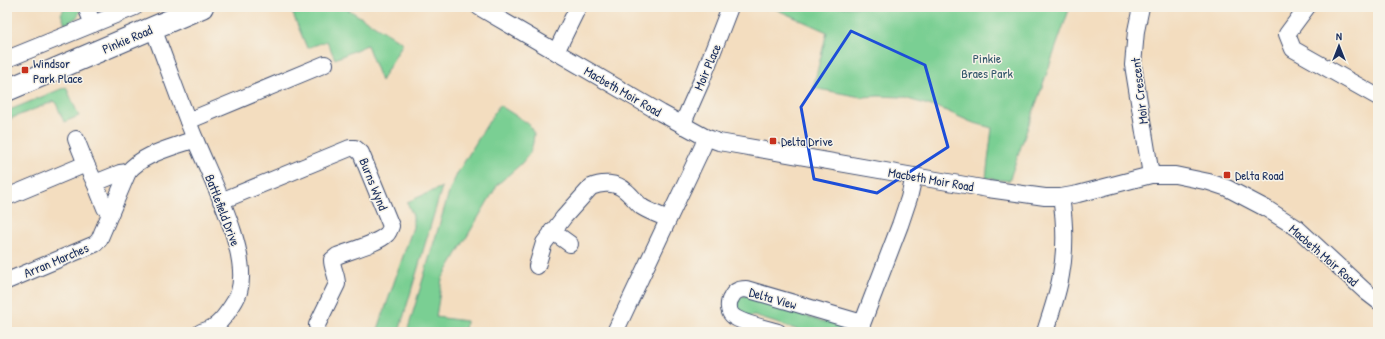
<svg xmlns="http://www.w3.org/2000/svg" width="1385" height="339" font-family="'Patrick Hand',sans-serif">
<style>
.green{fill:#7acf93;stroke:#4a7f78}
.lines{fill:none;stroke-linecap:round;stroke-linejoin:round}
.street-casing{stroke:#3b496d;stroke-width:18}
.secondary-casing{stroke:#3b496d;stroke-width:24}
.street{stroke:#fff;stroke-width:16}
.secondary{stroke:#fff;stroke-width:22}
.marked{fill:none;stroke:#1d4ed8;stroke-width:3;stroke-linejoin:round}
.poi-dot{fill:#c8321e;stroke:#f7f3e8;stroke-width:1.5}
.labels{text-anchor:middle;dominant-baseline:central;stroke-width:3;stroke-linejoin:round;paint-order:stroke}
.street-label{font-size:13px;fill:#1b2f5e;stroke:#f7f3e8}
.park-label{font-size:13px;fill:#33576b;stroke:#f7f3e8}
.poi-label{font-size:13px;fill:#1b2f5e;stroke:#f7f3e8;text-anchor:start}
</style>
<rect width="100%" height="100%" fill="#f7f3e8"/>
<filter id="ink" filterUnits="userSpaceOnUse"><feTurbulence type="fractalNoise" baseFrequency=".025" numOctaves="2"/><feDisplacementMap in="SourceGraphic" scale="8" xChannelSelector="R" yChannelSelector="G"/><feConvolveMatrix kernelMatrix="1 2 1 2 8 2 1 2 1" color-interpolation-filters="sRGB"/></filter>
<filter id="wash" filterUnits="userSpaceOnUse"><feTurbulence type="fractalNoise" baseFrequency=".012" numOctaves="4" result="noise"/><feDisplacementMap in="SourceGraphic" scale="16" xChannelSelector="R" yChannelSelector="G"/><feGaussianBlur stdDeviation="0.9" result="paint"/><feColorMatrix in="noise" values="0 0 0 0 0 0 0 0 0 0 0 0 0 0 0 0 0 1.4 0 .05"/><feComposite in="paint" operator="in"/></filter>
<g filter="url(#wash)">
<rect width="100%" height="100%" fill="#f3ddbf"/>
<!-- green -->
<g class="green">
<path d="M65,7H81C80,17 73,21 65,24L61,14Z"/>
<polygon points="290,7 344,7 403,43 381,81 367,45 335,59 327,41 307,48"/>
<polygon points="771,7 1070,7 1009,181 986,178 992,128 971,122 942,109 901,97 879,96 861,97 813,88 827,32"/>
<polygon points="66,87 79,116 64,122 55,101 7,120 7,111"/>
<polygon points="499,105 529,124 534,134 533,143 530,153 521,164 498,184 442,279 436,317 466,321 465,332 407,332 450,189 458,172"/>
<polygon points="442,187 399,332 377,332 413,227 413,216 407,202"/>
<polygon points="751,295 753,300 825,322 831,320 847,325 851,332 805,332 754,316 744,318 737,312 736,303 742,296"/>
</g>
</g>
<g filter="url(#ink)">
<g class="lines">
<defs>
<g id="street">
<polyline points="86,7 93,24"/>
<polyline points="479,7 661,113 705,137 719,142 988,189 1045,197 1061,197 1078,194 1151,175 1175,175 1209,182 1227,188 1267,209 1297,228 1365,291 1378,301"/>
<polyline points="1141,7 1136,31 1133,65 1151,175"/>
<polyline points="1307,7 1287,34 1293,49 1378,97"/>
<path d="M153,28C167,65 180,102 195,139C210,177 251,252 239,292C237,299 232,306 227,313C219,324 214,328 201,332"/>
<polyline points="556,52 578,7"/>
<polyline points="7,59 135,7"/>
<polyline points="188,121 325,64"/>
<polyline points="683,126 686,116 701,82 730,7"/>
<polyline points="76,139 86,164"/>
<polyline points="95,183 105,208 110,213"/>
<polyline points="7,197 86,164 95,183 120,173 128,172"/>
<path d="M221,201L350,148H355L361,153L391,226C390,229 389,232 387,234C379,243 349,251 337,256L332,260C332,268 337,275 337,284L317,325"/>
<polyline points="552,231 570,244"/>
<path d="M537,266L544,243L564,217L591,187C602,182 616,182 626,191C632,196 636,202 642,207C650,212 659,215 668,219"/>
<path d="M7,281L95,244L99,240L128,172C144,153 172,148 195,139"/>
<polyline points="615,332 703,146 705,137"/>
<path d="M778,332C768,329 738,322 732,315C728,311 728,302 731,298C734,291 739,289 746,289L862,323"/>
<polyline points="859,332 900,225 909,198 914,176"/>
<path d="M1045,332C1051,313 1058,294 1061,275C1066,248 1065,223 1061,197"/>
</g>
<polyline id="secondary" points="7,90 202,7"/>
</defs>
<!-- street casing -->
<use href="#street" class="street-casing"/>
<!-- secondary casing -->
<use href="#secondary" class="secondary-casing"/>
<!-- street -->
<use href="#street" class="street"/>
<!-- secondary -->
<use href="#secondary" class="secondary"/>
</g>
</g>
<!-- marked area -->
<path class="marked" d="M851,31L925,65L948,147L877,193L814,179L801,107Z"/>
<!-- markers -->
<g class="poi-dot">
<rect x="21" y="66" width="8" height="8" rx="2"/>
<rect x="769" y="137" width="8" height="8" rx="2"/>
<rect x="1223" y="171" width="8" height="8" rx="2"/>
</g>
<g class="labels">
<!-- street labels -->
<g class="street-label">
<text transform="translate(127 39) rotate(-23)">Pinkie Road</text>
<text transform="translate(707 67) rotate(-67)">Moir Place</text>
<text transform="translate(623 91) rotate(30)">Macbeth Moir Road</text>
<text transform="translate(1139 91) rotate(-97)">Moir Crescent</text>
<text transform="translate(931 179) rotate(10)">Macbeth Moir Road</text>
<text transform="translate(374 184) rotate(68)">Burns Wynd</text>
<text transform="translate(223 210) rotate(69)">Battlefield Drive</text>
<text transform="translate(1324 255) rotate(41)">Macbeth Moir Road</text>
<text transform="translate(56 260) rotate(-23)">Arran Marches</text>
<text transform="translate(773 298) rotate(16)">Delta View</text>
</g>
<!-- park labels -->
<g class="park-label">
<text x="987" y="58">Pinkie<tspan x="987" dy="15">Braes Park</tspan></text>
</g>
<!-- poi labels -->
<g class="poi-label">
<text x="33" y="63">Windsor<tspan x="33" dy="15">Park Place</tspan></text>
<text x="781" y="141">Delta Drive</text>
<text x="1235" y="175">Delta Road</text>
</g>
</g>
<!-- margin -->
<rect width="1385" height="339" fill="none" stroke="#f7f3e8" stroke-width="24"/>
<!-- north arrow -->
<g transform="translate(1339 46)" stroke="#f7f3e8" stroke-width="3" paint-order="stroke">
<path d="M0-3L7 15L0 10L-7 15Z" fill="#1b2f5e"/>
<text y="-6" font-size="11" font-weight="bold" text-anchor="middle" fill="#1b2f5e">N</text>
</g>
</svg>
